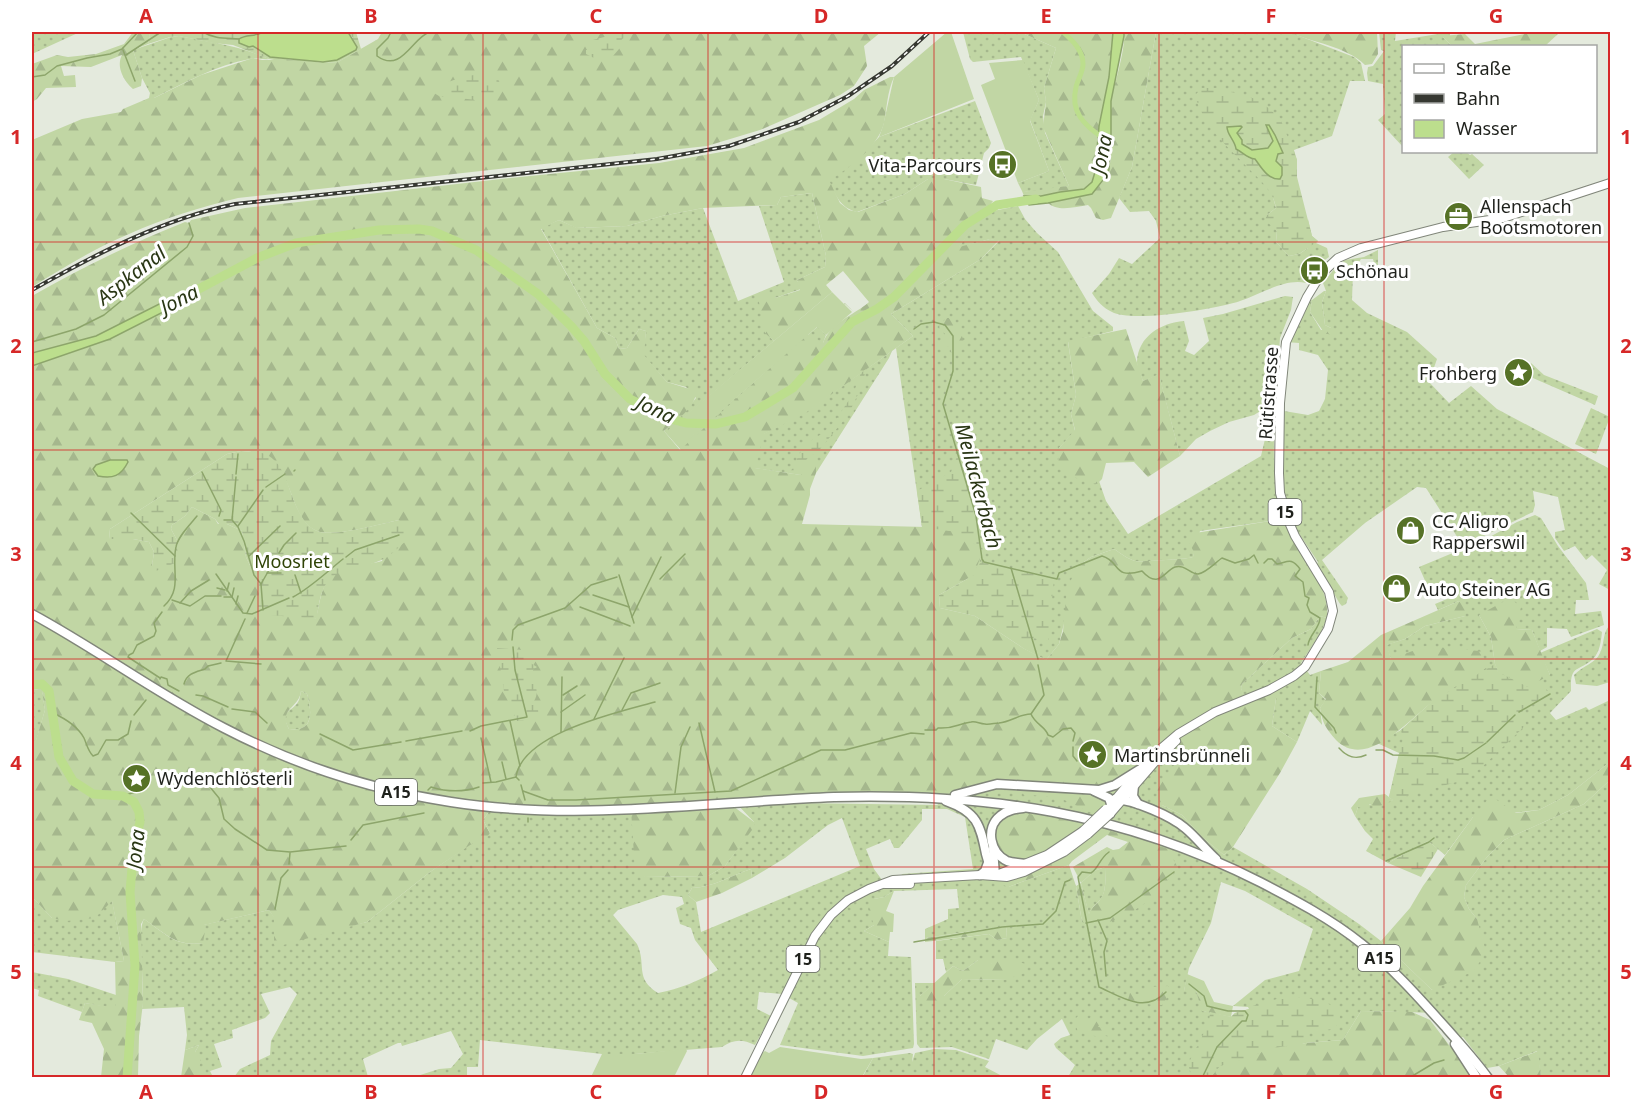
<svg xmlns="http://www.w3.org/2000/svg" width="1642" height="1109" font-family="'Noto Sans',sans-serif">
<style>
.grass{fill:url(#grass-dots);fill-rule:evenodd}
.forest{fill:url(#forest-firs);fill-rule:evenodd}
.wetland{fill:url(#wetland-marsh);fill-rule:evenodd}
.garden{fill:#c1d6a4}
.water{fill:#bcde8d;stroke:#8da56b;stroke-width:1.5}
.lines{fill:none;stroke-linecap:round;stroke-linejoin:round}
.stream{stroke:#8da56b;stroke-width:1.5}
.canal{stroke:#bcde8d;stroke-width:5}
.river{stroke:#bcde8d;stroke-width:9}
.major-casing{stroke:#81867a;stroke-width:10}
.highway-casing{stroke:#81867a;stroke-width:11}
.major{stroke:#fff;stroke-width:8}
.highway{stroke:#fff;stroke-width:8}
.rail-casing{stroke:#363832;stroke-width:4}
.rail{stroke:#fff;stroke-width:1.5;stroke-dasharray:4.5;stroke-linecap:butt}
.major-bridge-casing{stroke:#81867a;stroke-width:10;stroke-linecap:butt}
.major-bridge{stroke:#fff;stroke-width:8}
.grid{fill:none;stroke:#d62828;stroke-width:1.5;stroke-opacity:0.55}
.labels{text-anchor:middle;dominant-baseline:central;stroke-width:6;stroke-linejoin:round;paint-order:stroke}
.shield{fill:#fff;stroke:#626460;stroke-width:1.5}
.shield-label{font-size:16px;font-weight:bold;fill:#1f211c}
.poi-label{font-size:18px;fill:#1f211c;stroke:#fff;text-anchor:start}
.street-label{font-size:18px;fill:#1f211c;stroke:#fff}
.park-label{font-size:18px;fill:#2f4306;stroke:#fff}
.water-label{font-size:20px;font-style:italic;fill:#2a3715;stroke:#fff}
.neatline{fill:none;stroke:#d62828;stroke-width:2}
.grid-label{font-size:20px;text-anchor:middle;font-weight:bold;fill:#d62828}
</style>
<defs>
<pattern id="grass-dots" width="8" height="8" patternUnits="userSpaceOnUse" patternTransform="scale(1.5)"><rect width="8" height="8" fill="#c1d6a4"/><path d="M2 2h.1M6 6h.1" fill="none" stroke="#a5b78d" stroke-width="1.8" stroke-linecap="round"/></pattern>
<pattern id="forest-firs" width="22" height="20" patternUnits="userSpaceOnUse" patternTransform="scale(1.5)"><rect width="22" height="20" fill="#c1d6a4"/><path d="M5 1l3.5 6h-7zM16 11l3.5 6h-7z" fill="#a5b78d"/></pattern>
<pattern id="wetland-marsh" width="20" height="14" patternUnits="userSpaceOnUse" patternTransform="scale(1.5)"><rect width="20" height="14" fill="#c1d6a4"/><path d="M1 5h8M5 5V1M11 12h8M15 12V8" fill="none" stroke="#a5b78d"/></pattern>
</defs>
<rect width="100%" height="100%" fill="#e4eadd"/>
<!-- grass -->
<g class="grass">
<polygon points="32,32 80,32 32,54"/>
<polygon points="963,32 1020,32 1056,48 1044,88 1046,102 1043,116 1045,133 1069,186 1034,192 1022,191 1018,183 1049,171 1030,120 1039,100 1021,57 973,62 970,59"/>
<path d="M1156,32H1289L1354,57L1361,63L1365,81H1350L1332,136L1294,150L1297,160L1271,190L1276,208L1267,215L1277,231L1276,242L1289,256L1299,254L1308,248V219L1312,236L1318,241L1316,243L1327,248L1329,257L1313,268L1315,270L1306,283C1285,278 1261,294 1240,301C1218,309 1131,323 1112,312C1103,308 1097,301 1092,293L1109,274L1119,258L1132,264L1160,238L1156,221L1149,211L1130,212L1119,198L1132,167Z"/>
<polygon points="1379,32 1396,32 1395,41 1450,32 1450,36 1443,37 1452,46 1404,46 1403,147 1378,120 1385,114 1383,84 1368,81 1367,73 1368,67 1373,66 1384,51 1381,50"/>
<path d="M179,36C212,43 238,45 269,59C262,60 256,57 250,59C216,65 184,83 154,98H149L150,93L142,78L133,50L171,37Z"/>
<path d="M975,101L991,143L989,148L984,153L976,185L944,179H928L905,194L857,212C840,208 836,195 828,180L862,155L879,137Z"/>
<polygon points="1454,152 1466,152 1470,155 1472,154 1484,165 1469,179 1448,157"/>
<polygon points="812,193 826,256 825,267 797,280 801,289 775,298 765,332 774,341 669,430 681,445 845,303 854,312 845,304 818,327 826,335 823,343 734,403 681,450 664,431 684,413 696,398 686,387 667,382 643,355 646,331 639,329 627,348 619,349 615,338 597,328 541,228 559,220 577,228 627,226 662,216 703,208 738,301 784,282 759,206 777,205 781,197"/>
<path d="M1018,206L1025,219L1037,233L1058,252L1093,311L1113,327V331L1068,342L1076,395L1071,414L1075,431L1059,448L1099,481L1106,501L1128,534L1261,456L1265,439L1266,411L1275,406C1274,444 1271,476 1282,513L1270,521L1200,531L1193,557C1189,559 1141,562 1135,561C1128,559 1120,553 1114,549L1091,557L1078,566L1059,644L1046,660L1023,648L927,527H922L896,348L913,336L891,314L981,259L999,241L990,239L958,248L983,213Z"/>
<path d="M1378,250V279L1373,259H1361L1353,272L1352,300L1367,313L1407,332L1437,359L1429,382L1449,403L1471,386L1497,409L1610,469V590L1599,584L1607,570L1592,555L1586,560L1575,546L1564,551L1555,538V532L1565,530L1558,497L1533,491L1535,505L1533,512L1463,546L1426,488L1417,487L1365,523L1322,560L1348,598L1346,604L1342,606C1338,603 1323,572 1317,564L1318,562L1292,523L1282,483L1284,411L1308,415L1319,411L1325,399L1328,370L1318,355L1299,350V343L1286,342L1307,297L1312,300L1310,312L1321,330L1331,328L1325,325L1322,302L1326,291L1323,283L1335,268L1345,260L1364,257Z"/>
<path d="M1285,296L1293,297L1291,310L1280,338L1275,402L1254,415L1229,422L1210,431L1196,439L1180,456L1159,375L1143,381C1141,375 1137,368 1137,362C1138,336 1161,323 1184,321L1189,341L1185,351L1194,355L1209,341L1203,318L1223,314Z"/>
<polygon points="892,351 889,358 816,473 816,455 802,475 754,468 763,434 804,413"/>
<polygon points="1531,363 1544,375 1598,396 1595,405 1526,375"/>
<polygon points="1591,408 1610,417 1596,454 1575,444"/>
<path d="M1535,515L1541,518L1558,546L1586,583L1589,600H1576L1575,614L1601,611L1604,625L1571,637L1567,629L1547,628V647L1540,651L1532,630L1516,629L1479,615L1491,637L1495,664L1498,672L1550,675L1540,653L1597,629L1602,632C1601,641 1600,652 1593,659C1577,673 1570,664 1571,691L1550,713L1556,720L1586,707L1589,710L1610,700V762L1568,795L1539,810L1473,817L1445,855L1428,841L1388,863L1366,851L1373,839L1365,831L1355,816L1358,807L1393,800L1389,797L1399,753L1377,743L1401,730L1433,701L1391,659L1386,645L1405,639L1425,626L1465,616L1459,601L1438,610L1435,604L1459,594L1458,586L1431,594L1419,567L1484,540L1517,522Z"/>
<polygon points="1320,616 1327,618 1321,632 1301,663 1310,675 1321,671 1319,693 1326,700 1320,708 1322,725 1310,711 1297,742 1272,726 1276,698 1244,701 1241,688 1242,684 1292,638 1311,629"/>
<path d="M1610,625V682L1597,686L1576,684L1574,675C1582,666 1596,663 1600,653C1605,643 1602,633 1610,625Z"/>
<polygon points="32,689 42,690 45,710 36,741 32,741"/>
<path d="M301,691L307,694C312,711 314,733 289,729C279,710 291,713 298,702C300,699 300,695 301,691Z"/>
<path d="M1178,760L1162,805L1182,815L1202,837L1224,855L1233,847L1307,889L1359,924L1381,941L1432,990L1477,919L1469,909L1464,897L1466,885L1487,857L1504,840L1584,804L1610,780V1077H1541L1537,1051L1499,1066L1487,1068L1463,1037L1460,1038L1440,1013L1361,1011L1343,1040L1305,1043L1210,1077H1068L1075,1065L1056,1048L1054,1044L1061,1038L1070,1035L1062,1019L1037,1039L1027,1050L996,1039L989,1059L952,1047L920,1048L917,1044L915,983H935L920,996H944L962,979L1006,980L992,964L978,960L963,971L953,966L946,972L943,959H936V941L989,934L997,940L1007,938L1006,926L925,938V929L948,919V909L959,908L957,889L894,891L884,897L874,899V925L864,931L889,942L888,956L911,957L914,1044L913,1048L863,1056L780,1045L798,1003L782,994L759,992L757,1009L771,1016L755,1045C742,1039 734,1039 722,1047L635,1054H602L480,1040L478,1067H467V1077H414L439,1069L451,1068L463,1054L451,1031L402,1046L401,1043H398L363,1059L368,1077H234L240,1069L270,1055L271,1041L297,994L290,987L261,994L270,1013L265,1018L232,1030L233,1038L214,1044L222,1067L210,1071L213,1077H197L195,1052L199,1045L185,1050L187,1035L184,1007L142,1009C146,988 136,933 144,919C166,934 175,947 203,943V925L269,910L274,917V944L367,922L430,872L482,836L490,833L483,820L492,807L631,809L645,877L708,876L725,866L754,826V822L735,802L937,805L949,796L984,787L1139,770ZM922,809H947L965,817L973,869L902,874L899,880L885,884L874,869L866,849L890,839L894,848H899L922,820ZM842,818L860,866L701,932L696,902L688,895L692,888C714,887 730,876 751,869L752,878L785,858L828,825ZM1101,828L1172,857L1093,921L1082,922L1076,886L1069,865L1008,887L1076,848ZM1221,882L1245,891L1313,929L1299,971L1265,980L1233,1006L1248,1007L1249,1009L1235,1013L1231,1017L1203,1011L1196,991H1184L1189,968L1211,923ZM663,895L682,897L684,904L676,908L680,924L691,928L695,940L718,970C698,981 680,989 658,993C634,978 647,965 637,944L613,915L618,910Z"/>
<path d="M1105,867C1105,877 1107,892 1100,900C1095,906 1091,907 1089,915L1081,883L1094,871Z"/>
<polygon points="32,897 52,918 112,900 124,961 115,962 32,952"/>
<polygon points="32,972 68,979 116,995 116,1009 85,1003 82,1012 38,996 39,990 32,988"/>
<polygon points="934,1049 956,1050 989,1061 985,1067 1004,1077 862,1078 873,1058 910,1053 913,1054 912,1062 915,1053"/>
</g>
<!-- forest -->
<g class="forest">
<path d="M133,32H148L150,36L148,44L133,50L142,78L141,86L133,89C123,80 116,66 122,55L91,67L61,66L64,76L75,75L76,87L46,88L37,99L32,102V64L57,55L68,57L96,54L124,44Z"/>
<path d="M382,32H881L864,46L867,66L854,86L840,95L760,130L707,146L238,198C201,207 164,218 129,234C95,248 63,268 32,287V140L82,119L121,112L123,109L149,98H154L201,75L253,58L262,60H302L323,63L338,62L378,39Z"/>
<path d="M1020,32H1113L1109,77L1099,126L1095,172L1092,182L1084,189L1060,192L1041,196H1024L1022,191C1038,192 1053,187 1069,186L1043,127L1046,102L1044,88L1056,48Z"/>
<path d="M1124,32H1156L1132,167L1111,218L1103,220L1096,218L1091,208L1088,205C1076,207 1057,212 1048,203C1065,199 1088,198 1100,185C1121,162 1105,127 1111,100C1115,83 1126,47 1124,32Z"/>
<path d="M1289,32H1377L1378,54L1372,64L1365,65C1346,46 1313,43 1289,32Z"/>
<polygon points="1535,32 1560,32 1545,46 1452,46 1442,36 1465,34 1475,44"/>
<path d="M890,77H894C887,92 887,108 884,123C878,147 849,169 829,180L840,203L849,210L858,212L905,194L928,179H944L981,187L982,198L993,201L959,247L990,239L999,240L981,259L891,314L913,336L804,414L764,434L755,468L801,475C804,465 804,456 816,454V473L810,489V495L802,524L927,527L957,532L983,550L974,575L939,595L940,608L975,616L1023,648L1046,660L1059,644L1063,631L1067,588L1078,566L1091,557L1114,549C1120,553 1128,559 1135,561C1141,562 1189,559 1193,557L1194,552L1188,541L1189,534L1270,521L1282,513C1293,547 1331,582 1327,618L1320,616L1311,629L1292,638L1242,684L1241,688L1245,700L1269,690L1276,698L1272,726L1297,742L1280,773L1233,847L1224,855L1202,837L1182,815L1162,805L1156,790L1177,761L1140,770L1111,787L997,784L938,798L910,797L733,806L754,822L755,826L725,866L708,876L645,877L635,871L631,809L492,807L483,820L490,833L486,838L482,837L430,872L367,922L276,947L274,944V918L269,910L204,925L205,931L203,943C176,947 166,934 144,919L141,924L143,1003L139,1036L138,1077H101L104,1049L92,1023L79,1020L85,1003L116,1008L115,962L124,961L112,901L95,918L66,921L52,918L32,897V741L36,740L45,710L42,691L32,688V366L110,339L181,303L179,294L96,336L32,353V296C81,268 132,243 185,222L189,223L191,220L245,208L501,179L659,163L744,148L819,120L854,99L864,90ZM812,193L826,256L825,267L797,280L800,290L775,298L773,292L758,297L765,333L774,341L832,292L826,285L843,271L869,302C854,315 830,323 823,343L807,334L680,450L664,431C676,420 696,408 696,391L667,382L644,355L646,331L639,329L627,348L619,349L615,338L597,328L541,229L559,220L576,228L627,226L662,216L703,208L777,205L781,197ZM241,451C301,452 283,522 320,532C338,536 380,524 399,520L382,561C367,565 343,567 330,577C321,586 319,607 316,619L259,585L246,557L242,531L227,524H218L215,519L192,507L185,516L172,525L171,529L178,542L174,557L152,566L154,552L149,542L133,539H109L110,529L227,454ZM301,691L307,694C312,711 314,733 289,729C278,708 299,709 301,691Z"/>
<polygon points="1324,291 1326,291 1322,302 1325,325 1331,328 1336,329 1332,334 1325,334 1310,312 1312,300"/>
<path d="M946,318H949C953,323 964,335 963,341C963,345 960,348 959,351L951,352L950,346L942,348L945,334L939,327Z"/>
<polygon points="1126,329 1143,381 1159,374 1180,456 1148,477 1134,462 1106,463 1102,479 1097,484 1079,480 1058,464 1059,448 1075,430 1071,414 1076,395 1068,341"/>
<polygon points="1510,598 1521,607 1516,629 1532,630 1550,675 1528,687 1498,672 1495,664 1491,637 1479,615"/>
<path d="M1459,601L1465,607V616L1425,626L1405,639L1387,645L1391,659L1426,646L1479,651L1489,666C1471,678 1451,688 1434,701C1409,719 1367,771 1336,740C1326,729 1322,722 1320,708L1326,699L1319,693L1321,671L1348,662L1381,635Z"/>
<polygon points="1610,762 1610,780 1584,804 1504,840 1487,857 1466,885 1464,897 1469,909 1477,919 1486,952 1474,971 1432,990 1381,941 1410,908 1423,886 1473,817 1491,796 1516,813 1539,810 1568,795"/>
<polygon points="1026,789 1099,796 1104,805 1098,813 1092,813 1060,798 1031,795 1029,799 1023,794"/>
<polygon points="1385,794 1393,800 1376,808 1370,804 1365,809 1358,807 1355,816 1351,808 1359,798"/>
<path d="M1018,812L1087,824C1069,836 1017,877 998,848C991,837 996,827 1002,818Z"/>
<path d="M1101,828L1172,850V857L1178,868L1154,897L1129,914L1102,925L1093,921L1089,925L1082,922L1076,886L1081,883L1073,867L1107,847L1113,850L1119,849L1128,842L1107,835L1072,861L1069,865L1008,887L1001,884L1003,880C1043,868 1068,854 1101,828ZM1105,867C1105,876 1107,890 1101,898C1098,905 1091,906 1089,914L1081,883L1094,871Z"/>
<path d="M751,869L752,878L722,893L696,902L688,895L692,888C714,887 730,876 751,869Z"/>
<polygon points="894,891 886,911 894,914 893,932 890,932 889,942 864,931 874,925 868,909 874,899 884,897"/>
<polygon points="1006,926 1007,938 997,940 989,934 925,942 925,938"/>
<polygon points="1002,958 1026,964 1024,973 1006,980 962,979 944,996 944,1000 927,1004 920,996 953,966 963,971 978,960 988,959 992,964"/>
<polygon points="1187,974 1204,981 1214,1002 1233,1006 1231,1017 1202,1011 1196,991 1184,991"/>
<polygon points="1168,986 1172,991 1162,1005 1127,1003 1130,993 1141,995 1148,987"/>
<polygon points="1361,1011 1412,1012 1430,1020 1449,1045 1463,1057 1474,1078 1210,1078 1220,1066 1251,1057 1268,1049 1306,1043 1343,1040"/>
<polygon points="1078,1016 1085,1016 1089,1019 1092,1016 1100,1024 1098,1027 1108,1028 1112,1032 1111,1037 1105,1035 1099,1037 1078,1032 1074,1020"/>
<polygon points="199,1045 195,1052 201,1060 197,1077 181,1077 185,1050"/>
<polygon points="1538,1051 1541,1077 1509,1077 1499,1066"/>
</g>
<!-- wetland -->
<g class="wetland">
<path d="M148,32H263L258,35L242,37C271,65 287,57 323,62L353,38L348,32H356L361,49L338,62L323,63L302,60L279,61L269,59L233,45L213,43L179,36L170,37L148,44L150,36Z"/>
<polygon points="623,32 632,33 622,39 619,49 613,56 596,59 586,54 586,50 594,49 589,41"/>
<path d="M490,73C500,78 501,83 500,94L486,101L439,96L434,93V90C450,78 471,75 490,73Z"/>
<path d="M1202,88H1219L1259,100L1280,118L1297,160V177L1312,236L1318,241L1299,254L1289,256L1276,242L1277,231L1265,220L1267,215L1276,208C1273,191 1262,182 1250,170C1230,149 1202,125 1195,95ZM1266,126L1281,154H1278L1276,161L1267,175L1254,159C1246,158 1244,152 1236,149L1235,142L1227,127H1242L1237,133L1242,140V144L1252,150L1268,148L1273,141Z"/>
<path d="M866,369L862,386L848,415L816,454C804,456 803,465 802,475L790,473L804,445L823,433L835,421L853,394L861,373Z"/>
<path d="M241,451C250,452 261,451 269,456C293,470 290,523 320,532C337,536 380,524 399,520L407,530L406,541C398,547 389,558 379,561C338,577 323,564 317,619L258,614L259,585L246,557L242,531L227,524H219L215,519L192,507L185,516L172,525L171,529L178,542L174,557L175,563L156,571L152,566L154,552L149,542L133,539H109L110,529L227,454Z"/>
<polygon points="958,454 976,516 980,548 957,532 922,527 917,491 951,472"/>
<polygon points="982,559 985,562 1054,579 1048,641 1032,638 1036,655 1023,648 975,616 940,608 939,595 974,575"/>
<path d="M497,648L523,650L530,653L527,661L537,667L533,670C532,682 541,690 534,701L538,708L539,719L531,721H517L504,691Z"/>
<polygon points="1495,664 1498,672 1528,687 1540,680 1550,694 1522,709 1526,725 1481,768 1460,781 1393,800 1389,797 1403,739 1401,730 1433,701"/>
<polygon points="1428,841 1438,849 1421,877 1388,863"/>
<path d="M1284,997C1300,997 1331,998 1340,1014C1340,1033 1323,1030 1309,1032V1042L1268,1049L1251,1057L1220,1066L1211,1077H1192L1188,1064L1209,1023L1210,1012L1231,1017L1235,1013L1249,1009V1007Z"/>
</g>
<!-- garden -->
<g class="garden">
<polygon points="947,32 951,32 974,99 879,137 883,126 894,77"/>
<polygon points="1023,60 1039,100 1030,121 1049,171 1018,183 981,85 995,79 989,63"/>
<polygon points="832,292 852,312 826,335 817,327 681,446 668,430"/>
<polygon points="780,1047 861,1059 873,1058 862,1077 750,1077 762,1053 765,1051 769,1053"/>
<polygon points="686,1049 687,1051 674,1077 591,1077 602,1054 635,1054"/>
</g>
<!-- water -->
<g class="water">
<path d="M263,32H348L357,47L356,50L337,60L323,62L270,57L253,46L249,47L239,43V39C246,34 256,37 263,32Z"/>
<polygon points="1113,32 1124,32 1124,36 1111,101 1111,134 1109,169 1107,175 1092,194 1048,203 1029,205 1024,196 1041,196 1060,192 1084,189 1092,182 1095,172 1099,126 1109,77"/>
<path d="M1266,125H1269L1275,135L1283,153L1278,154L1276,161L1282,167V175L1280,179C1268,180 1261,167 1255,159C1246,158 1243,152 1236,149C1235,140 1227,135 1227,127L1241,126L1242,127L1237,133L1242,140V144L1252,150L1268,148L1273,141Z"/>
<polygon points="179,294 188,295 181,303 110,339 32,366 32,353 96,336"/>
<path d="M110,460H127L128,462C121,476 113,479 98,476L93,469L96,465Z"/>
</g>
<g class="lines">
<!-- stream -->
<g class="stream">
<path d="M203,32C214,39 226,38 239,39"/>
<path d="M391,32L388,38L377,49V56C402,74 412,37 430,32"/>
<polyline points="123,50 135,81"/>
<polyline points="126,55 161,32"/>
<polyline points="32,77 45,75 57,66 87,58 110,54 122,49 138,32"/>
<path d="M914,329L921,324L934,322L945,325L953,336V371L943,404L976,516L982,559L984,562L1057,579L1059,573L1102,556C1121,561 1112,580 1142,571C1159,590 1164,571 1175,567C1185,564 1190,574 1198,574C1206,573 1216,562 1222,558L1235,563L1249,559L1254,555L1258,563"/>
<polyline points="32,342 76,329 104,315 187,247 193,236 189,223"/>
<polyline points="294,471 295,470"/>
<polyline points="202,472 221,510 219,516"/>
<polyline points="236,474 238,454"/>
<polyline points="236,477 232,520 238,527 244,541 254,575 261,584 263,610"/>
<polyline points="266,487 285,474"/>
<polyline points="131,513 175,556"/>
<polyline points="224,520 231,520"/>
<polyline points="238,526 263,490"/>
<polyline points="279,553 284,545 296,533"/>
<polyline points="249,556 280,526"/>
<polyline points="346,557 355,550 399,535"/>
<path d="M1264,563L1268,559H1272L1277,564C1288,562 1291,557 1300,569L1295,576L1303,582L1305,596L1309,598L1307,605L1310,612L1320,618C1320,628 1309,635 1308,645"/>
<polyline points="1011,568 1038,659"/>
<polyline points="267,573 281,573"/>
<polyline points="216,574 243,613 252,614 289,598"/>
<polyline points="295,575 301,593"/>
<polyline points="619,575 634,623"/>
<polyline points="660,579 685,554"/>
<polyline points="261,584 277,556"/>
<polyline points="217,588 225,590"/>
<polyline points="227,591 229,583"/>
<polyline points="593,595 629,607"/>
<polyline points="224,597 232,597 234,588"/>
<path d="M293,597C309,589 328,571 343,559"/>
<polyline points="172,600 190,606 205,596 221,596"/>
<polyline points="180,603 191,591 209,580"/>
<polyline points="236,604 238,596"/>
<path d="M164,606C183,589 171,569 176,547C178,536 190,525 197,516"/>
<polyline points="580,607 630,626"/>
<polyline points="247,613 255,596"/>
<polyline points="632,617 661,557"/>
<polyline points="245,619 226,661 261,664"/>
<polyline points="512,640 513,630 518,625 565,608 591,585 617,577"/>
<path d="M1038,665L1044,695L1031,714C1035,724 1046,727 1048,735L1053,737L1063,729L1071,728L1075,733L1073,741"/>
<polyline points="1317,677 1315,707 1334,728 1336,733"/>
<polyline points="160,678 128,657 129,655 133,653 137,645 154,636 156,631 154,623 162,612"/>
<polyline points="160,679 161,677 167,679 168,685 179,691"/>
<path d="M184,684C187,673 196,672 205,669L208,666L221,663"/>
<polyline points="196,695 203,696 228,707"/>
<polyline points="563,695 577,686"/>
<polyline points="232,709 255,712 267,723"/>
<polyline points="622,710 631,693 660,683"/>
<polyline points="561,712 585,695"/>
<polyline points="1519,712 1550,694"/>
<path d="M53,713C64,718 78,727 84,738C87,745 88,751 93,756L98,754L106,740H118L128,734L131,721"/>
<polyline points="134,715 146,700"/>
<polyline points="594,719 624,658"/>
<polyline points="510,721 520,766"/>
<polyline points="699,723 715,792"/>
<path d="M925,730H936L938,728C956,729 956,724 971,722C977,721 979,724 985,724C989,725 995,723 999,723C1011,722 1019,714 1031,714"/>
<polyline points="470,731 481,726 527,717 515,670 513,647"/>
<polyline points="561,732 562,677"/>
<polyline points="320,734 353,750 401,742"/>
<polyline points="481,738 491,782"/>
<polyline points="406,741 462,731"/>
<polyline points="1487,742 1515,715"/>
<polyline points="1073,747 1073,756 1077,761"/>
<path d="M1339,748C1347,757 1355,760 1366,755"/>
<polyline points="1376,750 1383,750 1393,755 1434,756 1458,760 1464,758 1486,743"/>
<polyline points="502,762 506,779"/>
<path d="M516,777C522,733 619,712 655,702"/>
<polyline points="157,778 183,773 205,781 219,798 224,819 235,829 267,850 290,852 346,846"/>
<polyline points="483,783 496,782 516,777 519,780"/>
<polyline points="521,785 525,800"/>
<path d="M428,790L431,787C447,792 464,792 479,787"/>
<polyline points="523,791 548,800 576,800 731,791 821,750 845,750 911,733 924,734"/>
<polyline points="675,793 681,747 690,727"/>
<polyline points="123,796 147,788"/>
<polyline points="528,822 528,818"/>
<polyline points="351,840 363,825 424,813"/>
<path d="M1109,852C1099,859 1099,868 1091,873L1082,872L1078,877L1099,987C1121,997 1145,1014 1166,992"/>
<polyline points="1386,861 1429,842 1434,838"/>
<polyline points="289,864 290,853"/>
<polyline points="275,909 281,878 288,870"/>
<polyline points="1098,920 1107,941 1104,952 1106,976"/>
<polyline points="1086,923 1110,918 1174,872"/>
<polyline points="914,942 1002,927 1043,924 1056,911 1065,882 1070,880"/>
<polyline points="1189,984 1204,996 1207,1006 1228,1011 1245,1011 1248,1015 1246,1021 1242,1021 1217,1047 1202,1078"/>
<polyline points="1409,1078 1434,1063 1444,1060"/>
</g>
<!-- canal -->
<path class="canal" d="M1063,32C1072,40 1083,50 1083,64C1083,72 1078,79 1076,87C1070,112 1084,125 1103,138"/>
<!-- river -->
<g class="river">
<polyline points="178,300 257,258 296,243 379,230 419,229 432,231 476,250 538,294 571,326 584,341 605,374 630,399 671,419 686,423 716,424 745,417 793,388 852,322 877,309 894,297 965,225 997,205 1036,199"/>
<polyline points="32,685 42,684 49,691 59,757 73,781 93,794 123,796 134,802 139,812 140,822 134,845 130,892 135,966 127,1078"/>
</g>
<defs>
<g id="major">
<polyline points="1114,801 1151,757 1178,734 1215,712 1269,690 1294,676 1305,667 1328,629 1333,611 1329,592 1295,536 1288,520 1280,493 1279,473 1280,403 1286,342 1307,297 1321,274 1338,258 1361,248 1443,227 1503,218 1610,183"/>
<polyline points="1110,814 1154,763 1176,741"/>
<polyline points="999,874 1047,855 1083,831"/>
<polyline points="885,884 910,884"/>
<polyline points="745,1078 815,936 831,915 848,900 869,889 893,880 980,875 1007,877 1024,872 1064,852 1088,834"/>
</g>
<g id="highway">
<path d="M32,614C97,649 157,694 224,728C295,765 372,790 451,802C578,822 706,802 834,797C986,793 1122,812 1260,882C1295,900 1331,919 1362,944C1394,969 1420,999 1447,1029C1461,1045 1475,1060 1488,1078"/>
<polyline points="1134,785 1133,796 1138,804"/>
<polyline points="1094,791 1109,798 1111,804 1110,814"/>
<polyline points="955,795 997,784 1099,790 1115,785 1139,770"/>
<path d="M1115,799C1134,800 1171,816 1185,828C1196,837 1205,849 1216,859"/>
<path d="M946,801C977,812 980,824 986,854C988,862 990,869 995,875"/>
<path d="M1023,808C1015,809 1007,810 1000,816C985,828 990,853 1007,861C1013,863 1020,863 1026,864"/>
<polyline points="993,849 995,875"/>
<polyline points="980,875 985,871 988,863"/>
<polyline points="1455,1044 1477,1078"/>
</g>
</defs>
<!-- major casing -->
<use href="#major" class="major-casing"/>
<!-- highway casing -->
<use href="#highway" class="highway-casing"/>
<!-- major -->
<use href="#major" class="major"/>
<!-- highway -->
<use href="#highway" class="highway"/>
<defs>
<path id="rail" d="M32,290C96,254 163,219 235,204L657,159L729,146L799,122L848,96L892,66L929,32"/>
</defs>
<!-- rail casing -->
<use href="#rail" class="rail-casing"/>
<!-- rail -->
<use href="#rail" class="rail"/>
<defs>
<g id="major-bridge">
<polyline points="1083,831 1106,809"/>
<polyline points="1088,834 1110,814"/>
</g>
</defs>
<!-- major-bridge casing -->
<use href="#major-bridge" class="major-bridge-casing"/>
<!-- major-bridge -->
<use href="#major-bridge" class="major-bridge"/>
</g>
<!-- grid -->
<path class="grid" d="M258,32V1078M483,32V1078M708,32V1078M934,32V1078M1159,32V1078M1384,32V1078M32,242H1610M32,450H1610M32,659H1610M32,867H1610"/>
<!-- icons -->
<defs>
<symbol id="bus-disc" viewBox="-11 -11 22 22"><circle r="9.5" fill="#567226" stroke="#fff"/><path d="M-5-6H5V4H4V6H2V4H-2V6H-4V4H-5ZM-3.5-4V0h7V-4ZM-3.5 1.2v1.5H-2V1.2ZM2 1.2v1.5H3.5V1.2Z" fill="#fff"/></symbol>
<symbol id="office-disc" viewBox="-11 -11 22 22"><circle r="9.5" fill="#567226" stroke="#fff"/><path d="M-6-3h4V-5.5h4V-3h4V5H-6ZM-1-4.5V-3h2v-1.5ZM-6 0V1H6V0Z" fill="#fff"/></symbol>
<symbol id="sight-disc" viewBox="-11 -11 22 22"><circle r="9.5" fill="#567226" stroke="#fff"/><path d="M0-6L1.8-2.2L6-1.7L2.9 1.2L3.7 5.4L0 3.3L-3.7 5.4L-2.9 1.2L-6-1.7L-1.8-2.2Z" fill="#fff"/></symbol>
<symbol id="shop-disc" viewBox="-11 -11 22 22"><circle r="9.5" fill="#567226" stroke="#fff"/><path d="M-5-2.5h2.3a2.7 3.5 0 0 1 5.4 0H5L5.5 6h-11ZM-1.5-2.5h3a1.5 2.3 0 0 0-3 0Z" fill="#fff"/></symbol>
</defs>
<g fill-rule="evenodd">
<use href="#bus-disc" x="986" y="148" width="33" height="33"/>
<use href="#office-disc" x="1442" y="200" width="33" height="33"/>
<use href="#bus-disc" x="1298" y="254" width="33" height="33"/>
<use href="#sight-disc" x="1502" y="356" width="33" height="33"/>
<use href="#shop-disc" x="1394" y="514" width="33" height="33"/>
<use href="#shop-disc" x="1380" y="572" width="33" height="33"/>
<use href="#sight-disc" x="1076" y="738" width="33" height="33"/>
<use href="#sight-disc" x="120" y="762" width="33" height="33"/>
</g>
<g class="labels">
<!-- shield labels -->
<g class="shield">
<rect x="1268.5" y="499" width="33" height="26" rx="4.5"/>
<rect x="375" y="779" width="42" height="26" rx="4.5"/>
<rect x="1358" y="945" width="42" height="26" rx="4.5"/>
<rect x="786.5" y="946" width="33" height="26" rx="4.5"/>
</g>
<g class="shield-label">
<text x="1285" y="512">15</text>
<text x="396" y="792">A15</text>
<text x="1379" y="958">A15</text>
<text x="803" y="959">15</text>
</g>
<!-- poi labels -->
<g class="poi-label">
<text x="981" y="165" text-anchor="end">Vita-Parcours</text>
<text x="1480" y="206">Allenspach<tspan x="1480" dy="21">Bootsmotoren</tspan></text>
<text x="1336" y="271">Schönau</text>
<text x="1497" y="373" text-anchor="end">Frohberg</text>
<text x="1432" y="521">CC Aligro<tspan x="1432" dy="21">Rapperswil</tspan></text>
<text x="1417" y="589">Auto Steiner AG</text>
<text x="1114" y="755">Martinsbrünneli</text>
<text x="157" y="778">Wydenchlösterli</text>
</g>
<!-- street labels -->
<g class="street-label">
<text transform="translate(1268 393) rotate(-86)">Rütistrasse</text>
</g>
<!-- park labels -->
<g class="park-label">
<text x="292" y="561">Moosriet</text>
</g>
<!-- water labels -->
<g class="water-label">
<text transform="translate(1101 154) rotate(-78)">Jona</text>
<text transform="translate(131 275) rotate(-38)">Aspkanal</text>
<text transform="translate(179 299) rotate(-27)">Jona</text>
<text transform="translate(656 409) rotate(25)">Jona</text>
<text transform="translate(979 486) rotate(75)">Meilackerbach</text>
<text transform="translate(135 849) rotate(-83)">Jona</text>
</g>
</g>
<!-- border -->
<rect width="1642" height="1109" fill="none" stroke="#ffffff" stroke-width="66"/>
<!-- legend -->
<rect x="1402" y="45" width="195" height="108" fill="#ffffff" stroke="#a5a6a4" stroke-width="1.5"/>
<rect x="1414" y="64" width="30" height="9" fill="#ffffff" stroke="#a5a6a4" stroke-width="1.5"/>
<text x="1456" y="75" font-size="18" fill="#1f211c">Straße</text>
<rect x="1414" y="94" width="30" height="9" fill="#363832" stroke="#a5a6a4" stroke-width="1.5"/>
<text x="1456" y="105" font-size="18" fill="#1f211c">Bahn</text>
<rect x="1414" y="120" width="30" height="18" fill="#bcde8d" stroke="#a5a6a4" stroke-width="1.5"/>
<text x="1456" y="135" font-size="18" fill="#1f211c">Wasser</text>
<rect x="33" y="33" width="1576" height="1043" class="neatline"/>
<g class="grid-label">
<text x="146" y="23">A</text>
<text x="371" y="23">B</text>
<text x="596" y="23">C</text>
<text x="821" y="23">D</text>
<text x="1046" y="23">E</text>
<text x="1271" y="23">F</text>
<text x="1496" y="23">G</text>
<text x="16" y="144">1</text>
<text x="1626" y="144">1</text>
<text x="16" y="353">2</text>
<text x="1626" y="353">2</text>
<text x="16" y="561">3</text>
<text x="1626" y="561">3</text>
<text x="16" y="770">4</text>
<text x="1626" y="770">4</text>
<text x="16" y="979">5</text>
<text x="1626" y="979">5</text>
<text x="146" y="1099">A</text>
<text x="371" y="1099">B</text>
<text x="596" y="1099">C</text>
<text x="821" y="1099">D</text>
<text x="1046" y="1099">E</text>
<text x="1271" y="1099">F</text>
<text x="1496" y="1099">G</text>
</g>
</svg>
